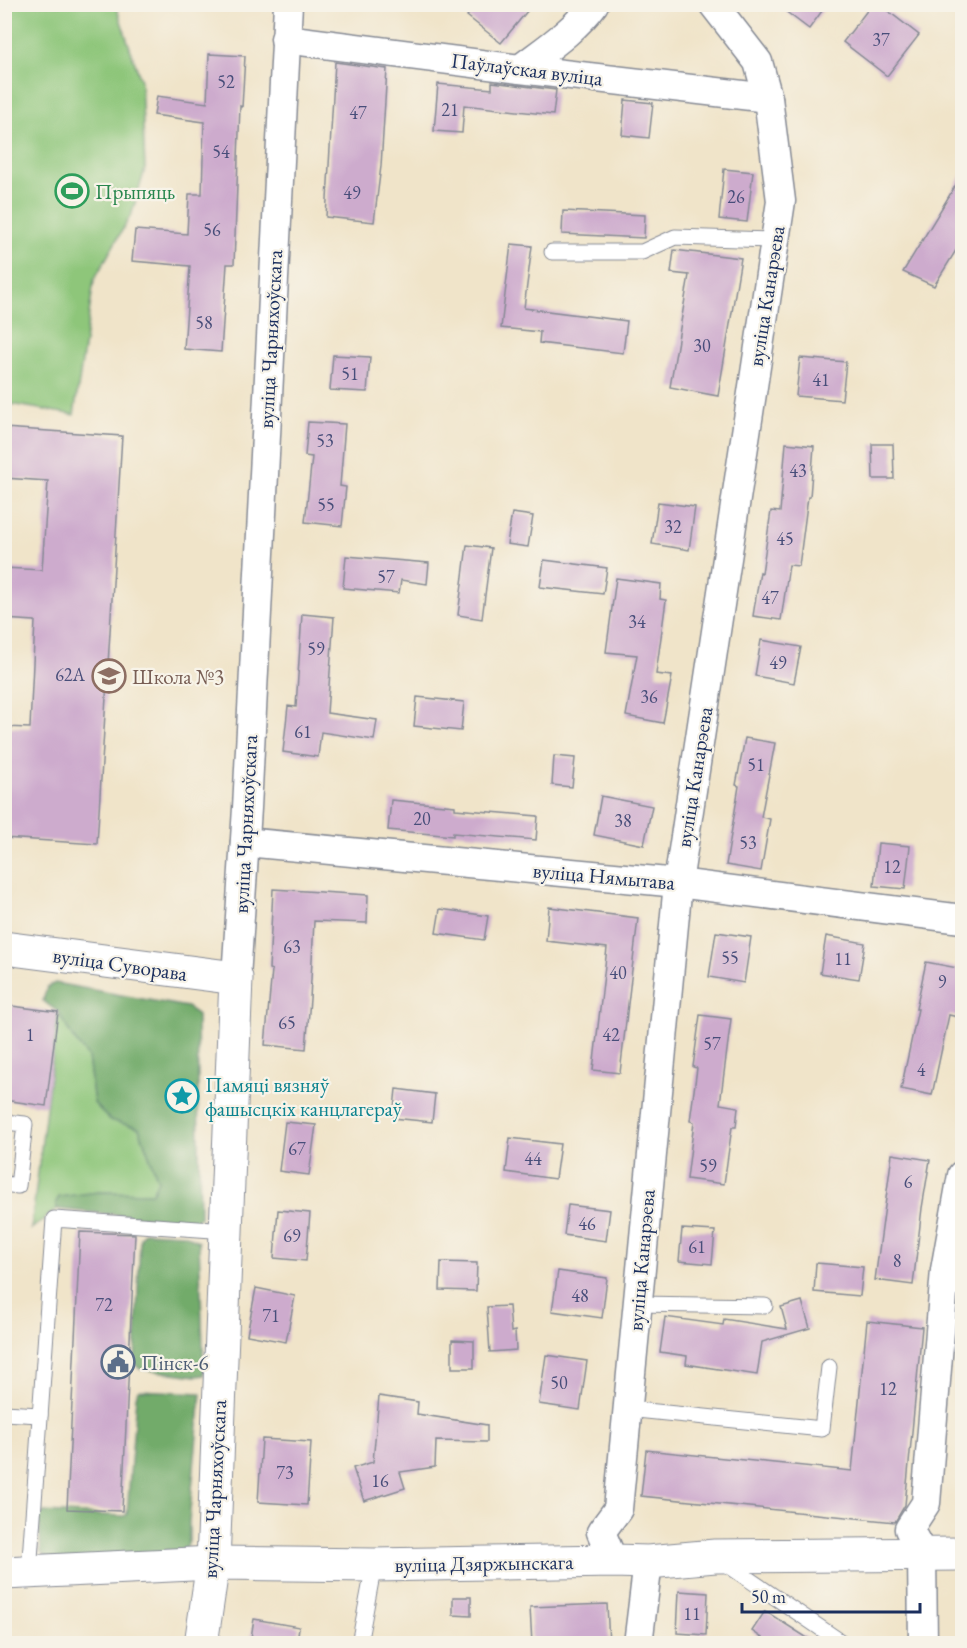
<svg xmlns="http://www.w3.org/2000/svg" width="967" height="1648" font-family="'EB Garamond',serif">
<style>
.green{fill:#8ec67a;stroke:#547a6c;stroke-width:1.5}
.forest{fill:#72ab6a;stroke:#466d64;stroke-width:1.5}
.building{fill:#cdabcd}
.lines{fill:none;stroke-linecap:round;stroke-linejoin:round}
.service-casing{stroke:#868a94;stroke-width:17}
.minor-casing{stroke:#868a94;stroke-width:31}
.tertiary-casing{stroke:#868a94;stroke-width:35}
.service{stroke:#fff;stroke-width:15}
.minor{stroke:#fff;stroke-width:28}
.tertiary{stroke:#fff;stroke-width:33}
.labels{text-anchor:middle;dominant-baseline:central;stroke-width:4.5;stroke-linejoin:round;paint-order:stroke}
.number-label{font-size:18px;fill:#484e7a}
.street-label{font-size:21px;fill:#1b2f5e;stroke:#f7f3e8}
.leisure-label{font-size:21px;fill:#27864d;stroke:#f7f3e8;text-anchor:start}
.education-label{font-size:21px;fill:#785e54;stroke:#f7f3e8;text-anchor:start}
.culture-label{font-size:21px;fill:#0d838f;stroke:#f7f3e8;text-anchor:start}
.service-label{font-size:21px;fill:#4e5e75;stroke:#f7f3e8;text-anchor:start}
</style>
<rect width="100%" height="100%" fill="#f7f3e8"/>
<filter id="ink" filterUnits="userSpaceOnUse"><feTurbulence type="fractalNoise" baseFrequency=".0167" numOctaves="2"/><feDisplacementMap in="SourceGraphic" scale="12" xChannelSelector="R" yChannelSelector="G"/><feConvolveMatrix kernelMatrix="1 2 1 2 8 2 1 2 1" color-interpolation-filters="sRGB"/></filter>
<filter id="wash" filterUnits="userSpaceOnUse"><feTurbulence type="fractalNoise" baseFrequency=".008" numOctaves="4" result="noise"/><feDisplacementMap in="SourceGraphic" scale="24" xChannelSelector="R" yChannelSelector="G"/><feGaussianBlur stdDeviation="1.35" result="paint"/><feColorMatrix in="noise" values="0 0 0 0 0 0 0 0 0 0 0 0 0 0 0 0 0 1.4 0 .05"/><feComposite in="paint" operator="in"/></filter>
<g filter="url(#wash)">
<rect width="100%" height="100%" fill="#f0e4c9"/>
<!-- green -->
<g class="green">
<polygon points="5,4 118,5 117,9 141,81 145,169 132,213 94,280 74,415 5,403"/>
<polygon points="58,1012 73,1038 88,1057 94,1103 110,1120 139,1128 158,1180 152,1193 98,1192 56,1202 57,1209 31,1229"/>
</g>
<!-- forest -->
<g class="forest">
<polygon points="55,983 187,1007 197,1014 200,1218 192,1222 57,1209 56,1202 59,1197 98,1192 152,1193 158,1180 139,1128 110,1120 94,1103 88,1057 73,1038 58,1012 43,1001 47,987"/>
<polygon points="144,1232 185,1234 199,1242 204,1375 196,1376 140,1369 135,1364 140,1238"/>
<polygon points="138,1390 201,1393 189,1522 189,1541 184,1554 51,1561 41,1552 39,1519 43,1512 124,1516 127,1514 136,1397"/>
</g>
<g id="blocks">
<!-- building -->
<g class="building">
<polygon points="477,4 533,4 501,43 467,16"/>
<polygon points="776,4 827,4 809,29"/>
<polygon points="872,4 879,4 919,35 887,76 843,42"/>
<polygon points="209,54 245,56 242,107 240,106 234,264 227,264 221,352 184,349 190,266 132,261 135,230 187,234 189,194 202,194 204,122 154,115 157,96 207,103"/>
<polygon points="335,62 387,69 381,166 374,222 326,217"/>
<polygon points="492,82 556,90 553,115 464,105 462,133 434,131 438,84 492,89"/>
<polygon points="625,100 653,103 649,138 622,135"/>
<polygon points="724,169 753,172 747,222 719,219"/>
<polygon points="963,173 963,239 934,286 903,272"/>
<polygon points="563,211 645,215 644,238 562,234"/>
<polygon points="511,244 532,246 524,308 627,321 623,353 539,343 540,332 501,328"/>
<polygon points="674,250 741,258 718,396 670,387 689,275 671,273"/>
<polygon points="333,355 370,357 367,392 330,390"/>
<polygon points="800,358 846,362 842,400 796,396"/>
<polygon points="308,422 345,424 340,486 346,487 342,526 305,522 312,457 305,456"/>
<polygon points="4,428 122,436 97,844 4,838 4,727 30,728 35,621 4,619 4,568 42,570 48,481 4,478"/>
<polygon points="786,443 814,446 810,497 808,497 799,566 789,565 781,620 753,616 760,572 762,573 771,511 780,512"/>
<polygon points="872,444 893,444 894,479 873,479"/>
<polygon points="658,502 695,507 689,550 652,544"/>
<polygon points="512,513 533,516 528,547 507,544"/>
<polygon points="467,545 491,548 482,619 458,615"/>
<polygon points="346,556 429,563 427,584 401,580 399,593 343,588"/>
<polygon points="544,560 607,568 603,594 540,587"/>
<polygon points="616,578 661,584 660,599 666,600 656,674 672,676 663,723 626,716 637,655 606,652"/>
<polygon points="302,614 334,617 327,713 377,720 374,740 321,732 318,757 283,752 288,706 296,707"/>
<polygon points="761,640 801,647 794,683 755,676"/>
<polygon points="417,697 464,702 461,731 414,726"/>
<polygon points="745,738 775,743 761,817 770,819 761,871 726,865 739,786 736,785"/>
<polygon points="554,756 575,758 572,787 552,785"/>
<polygon points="601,796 652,806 644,845 594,835"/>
<polygon points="391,800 455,806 455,809 538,816 536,840 453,833 453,836 388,830"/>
<polygon points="878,843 910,846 905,889 874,886"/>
<polygon points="273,889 368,895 367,923 314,921 310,999 306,1049 265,1045 272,970 269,969"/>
<polygon points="549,907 638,918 620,1073 593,1070 607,948 546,941"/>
<polygon points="440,909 488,916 484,940 436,933"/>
<polygon points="716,932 751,937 744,983 709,977"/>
<polygon points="826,936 865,943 859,979 820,973"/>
<polygon points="926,962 963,969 963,993 958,1017 949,1015 932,1095 901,1089 918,1009 916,1009"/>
<polygon points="4,1005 58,1012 46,1106 4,1100"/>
<polygon points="700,1015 731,1019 720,1104 738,1107 736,1127 732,1127 724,1184 687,1179 694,1122 690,1121 697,1068 693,1067"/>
<polygon points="396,1089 435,1094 432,1122 393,1118"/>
<polygon points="285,1122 316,1125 309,1175 279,1171"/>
<polygon points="510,1138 560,1144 555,1179 506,1172"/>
<polygon points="892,1154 930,1160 922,1208 913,1285 875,1280"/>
<polygon points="568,1205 610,1210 606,1241 564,1235"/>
<polygon points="278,1210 310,1213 306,1261 274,1258"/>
<polygon points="682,1229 715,1231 712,1264 679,1261"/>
<polygon points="80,1232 135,1234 122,1511 67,1509"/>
<polygon points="441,1262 477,1263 476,1291 440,1290"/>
<polygon points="816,1263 863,1267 860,1296 814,1292"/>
<polygon points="558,1271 607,1278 602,1318 552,1311"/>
<polygon points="256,1288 295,1296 286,1342 247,1335"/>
<polygon points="802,1301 810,1328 762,1342 757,1375 686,1364 687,1356 660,1352 665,1317 723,1325 724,1319 787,1329 781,1307"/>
<polygon points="509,1306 511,1332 515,1331 516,1350 490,1352 487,1307"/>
<polygon points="867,1321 922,1327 905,1505 895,1522 641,1496 646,1450 852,1471"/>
<polygon points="452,1340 474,1341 474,1368 452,1368"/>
<polygon points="546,1355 587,1361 580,1410 539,1404"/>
<polygon points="379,1396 418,1402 417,1414 487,1425 487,1442 436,1441 435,1467 400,1472 405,1488 364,1501 353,1468 373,1462"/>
<polygon points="262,1439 311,1442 307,1505 258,1502"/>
<polygon points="679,1591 708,1593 706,1635 677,1633"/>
<polygon points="453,1597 471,1597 471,1616 453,1615"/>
<polygon points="607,1604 609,1644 532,1644 530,1607"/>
<polygon points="765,1611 817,1644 771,1644 752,1631"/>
<polygon points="254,1619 299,1627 297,1644 250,1644"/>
</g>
</g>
</g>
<g filter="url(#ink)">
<use href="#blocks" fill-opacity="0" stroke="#868a94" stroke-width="1.5"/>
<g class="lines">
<defs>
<g id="service">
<polyline points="552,252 642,252 675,237 775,240"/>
<polyline points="4,1122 25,1124 18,1186 4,1184"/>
<polyline points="637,1304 765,1306"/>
<polyline points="627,1409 822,1429 829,1367"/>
<polyline points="4,1413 40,1415"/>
<polyline points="722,1561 844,1644"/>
<polyline points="29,1573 54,1219 227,1231"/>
<polyline points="359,1644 374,1565"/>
</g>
<g id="minor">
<polyline points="285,39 520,69 768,98"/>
<path d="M520,69C546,49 574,31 594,4"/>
<polyline points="245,842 678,883 962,919"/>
<polyline points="236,978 247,808 288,4"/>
<polyline points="613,1561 601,1532 618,1509 678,883 781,201 768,98 758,62 713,4"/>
<polyline points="638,1644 648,1562"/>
<polyline points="923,1644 922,1553 909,1529 926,1503 945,1270 962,1175"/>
</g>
<g id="tertiary">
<polyline points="4,948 236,978 213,1563 201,1644"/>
<polyline points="4,1573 213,1563 374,1565 613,1561 648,1562 715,1556 962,1554"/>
</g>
</defs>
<!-- service casing -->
<use href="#service" class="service-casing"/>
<!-- minor casing -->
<use href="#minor" class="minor-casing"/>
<!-- tertiary casing -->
<use href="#tertiary" class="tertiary-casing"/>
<!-- service -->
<use href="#service" class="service"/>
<!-- minor -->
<use href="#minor" class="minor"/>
<!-- tertiary -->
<use href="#tertiary" class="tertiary"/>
</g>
</g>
<!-- icons -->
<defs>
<symbol id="stadium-ring" viewBox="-11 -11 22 22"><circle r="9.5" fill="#f7f3e8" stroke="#2e9e5b" stroke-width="1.5"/><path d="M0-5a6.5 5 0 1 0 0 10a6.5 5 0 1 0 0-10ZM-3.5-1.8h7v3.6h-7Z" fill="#2e9e5b"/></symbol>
<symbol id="school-ring" viewBox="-11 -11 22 22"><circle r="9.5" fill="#f7f3e8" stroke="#8d6e63" stroke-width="1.5"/><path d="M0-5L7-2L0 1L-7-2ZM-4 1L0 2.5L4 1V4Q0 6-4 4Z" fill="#8d6e63"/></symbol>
<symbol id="sight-ring" viewBox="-11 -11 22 22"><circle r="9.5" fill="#f7f3e8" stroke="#0f9aa8" stroke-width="1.5"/><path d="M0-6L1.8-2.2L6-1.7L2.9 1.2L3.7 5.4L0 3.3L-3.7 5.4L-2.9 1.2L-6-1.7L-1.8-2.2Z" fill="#0f9aa8"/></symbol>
<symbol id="civic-ring" viewBox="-11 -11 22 22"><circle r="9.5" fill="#f7f3e8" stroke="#5c6f8a" stroke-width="1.5"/><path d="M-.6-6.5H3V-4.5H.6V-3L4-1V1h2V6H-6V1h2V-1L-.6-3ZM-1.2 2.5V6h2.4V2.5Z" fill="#5c6f8a"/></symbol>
</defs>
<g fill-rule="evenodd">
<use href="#stadium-ring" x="53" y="172" width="38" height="38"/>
<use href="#school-ring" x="90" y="657" width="38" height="38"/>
<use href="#sight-ring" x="163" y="1077" width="38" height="38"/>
<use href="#civic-ring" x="99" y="1343" width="38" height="38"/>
</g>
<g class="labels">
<!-- number labels -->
<g class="number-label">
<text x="881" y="39">37</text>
<text x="226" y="81">52</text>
<text x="450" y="109">21</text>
<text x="358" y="112">47</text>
<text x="221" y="151">54</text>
<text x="352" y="192">49</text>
<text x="736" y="196">26</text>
<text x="212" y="229">56</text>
<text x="204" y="322">58</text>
<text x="702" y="345">30</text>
<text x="350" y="373">51</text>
<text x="821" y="379">41</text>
<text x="325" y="440">53</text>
<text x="798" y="470">43</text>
<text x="326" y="504">55</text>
<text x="673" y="526">32</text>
<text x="785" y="538">45</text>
<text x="386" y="576">57</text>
<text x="770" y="597">47</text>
<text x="637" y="621">34</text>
<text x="316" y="648">59</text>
<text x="778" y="662">49</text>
<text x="70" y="674">62А</text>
<text x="649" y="696">36</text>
<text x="303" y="731">61</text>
<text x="756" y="764">51</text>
<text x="422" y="818">20</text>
<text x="623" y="820">38</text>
<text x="748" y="842">53</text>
<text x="892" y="866">12</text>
<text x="292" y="946">63</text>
<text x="730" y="957">55</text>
<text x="843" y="958">11</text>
<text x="618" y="972">40</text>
<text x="942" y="981">9</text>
<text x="287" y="1022">65</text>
<text x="30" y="1034">1</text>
<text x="611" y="1034">42</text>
<text x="712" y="1043">57</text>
<text x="921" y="1069">4</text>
<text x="297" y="1148">67</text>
<text x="533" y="1158">44</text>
<text x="708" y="1165">59</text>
<text x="908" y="1181">6</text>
<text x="587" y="1223">46</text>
<text x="292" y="1235">69</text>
<text x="697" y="1246">61</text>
<text x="897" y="1260">8</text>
<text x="580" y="1295">48</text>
<text x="104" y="1304">72</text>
<text x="271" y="1315">71</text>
<text x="559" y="1382">50</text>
<text x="888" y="1388">12</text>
<text x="285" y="1472">73</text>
<text x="380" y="1480">16</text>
<text x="692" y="1613">11</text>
</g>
<!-- street labels -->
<g class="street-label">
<text transform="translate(527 69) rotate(7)">Паўлаўская вуліца</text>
<text transform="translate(766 296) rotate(-81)">вуліца Канарэева</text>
<text transform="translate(270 339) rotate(-87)">вуліца Чарняхоўскага</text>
<text transform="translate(694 777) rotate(-81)">вуліца Канарэева</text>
<text transform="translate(245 824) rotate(-87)">вуліца Чарняхоўскага</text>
<text transform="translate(604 876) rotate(5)">вуліца Нямытава</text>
<text transform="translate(120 964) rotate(8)">вуліца Суворава</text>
<text transform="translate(641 1260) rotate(-85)">вуліца Канарэева</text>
<text transform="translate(214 1489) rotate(-87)">вуліца Чарняхоўскага</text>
<text transform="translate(484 1563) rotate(-1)">вуліца Дзяржынскага</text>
</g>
<!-- leisure labels -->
<g class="leisure-label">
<text x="95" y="191">Прыпяць</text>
</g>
<!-- education labels -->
<g class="education-label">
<text x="132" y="676">Школа №3</text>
</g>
<!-- culture labels -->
<g class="culture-label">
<text x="205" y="1084">Памяці вязняў<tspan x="205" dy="24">фашысцкіх канцлагераў</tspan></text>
</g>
<!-- service labels -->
<g class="service-label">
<text x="141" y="1362">Пінск-6</text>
</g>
</g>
<!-- margin -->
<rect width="967" height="1648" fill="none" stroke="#f7f3e8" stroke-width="24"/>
<!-- scale -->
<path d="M742 1603v9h178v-9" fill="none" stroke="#1b2f5e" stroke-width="3"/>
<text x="751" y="1603" font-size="18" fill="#1b2f5e" stroke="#f7f3e8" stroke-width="4.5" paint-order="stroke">50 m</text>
</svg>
